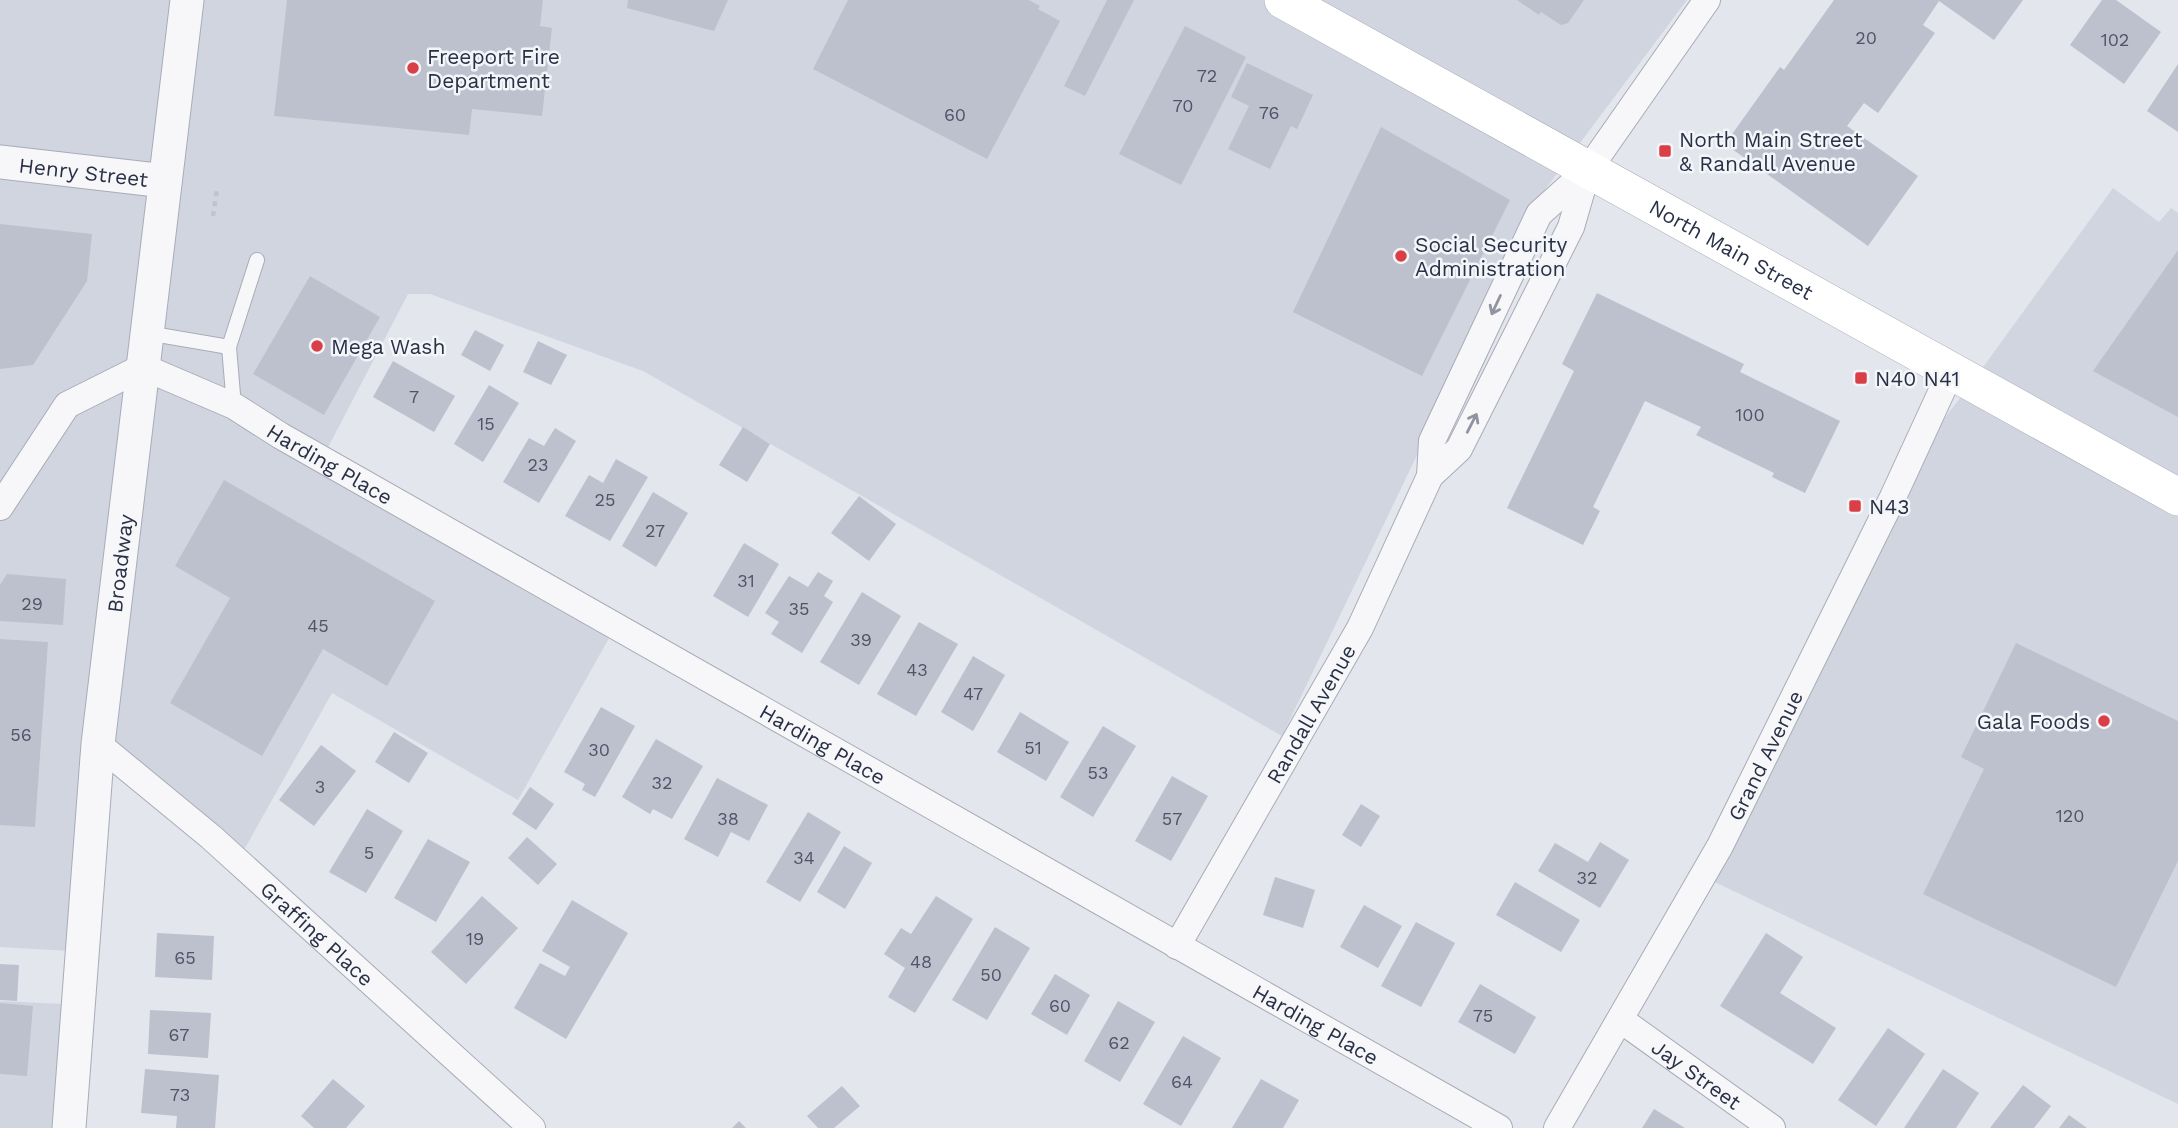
<svg xmlns="http://www.w3.org/2000/svg" width="2178" height="1128" font-family="'Work Sans',sans-serif">
<style>
.built{fill:#d1d5df}
.building{fill:#bdc1cd}
.lines{fill:none;stroke-linecap:round;stroke-linejoin:round}
.service-casing{stroke:#a7acb7;stroke-width:16}
.minor-casing{stroke:#a7acb7;stroke-width:28}
.tertiary-casing{stroke:#a7acb7;stroke-width:35}
.secondary-casing{stroke:#a7acb7;stroke-width:38}
.path{stroke:#c1c4cb;stroke-width:4.5;stroke-dasharray:5 5;stroke-linecap:butt}
.service{stroke:#f7f7fa;stroke-width:14}
.minor{stroke:#f7f7fa;stroke-width:26}
.tertiary{stroke:#f7f7fa;stroke-width:33}
.secondary{stroke:#fff;stroke-width:37}
.oneway{stroke:#9094a0}
.poi-dot{fill:#da3f48;stroke:#f3f5f9;stroke-width:2.5}
.labels{text-anchor:middle;dominant-baseline:central;stroke-width:5;stroke-linejoin:round;paint-order:stroke}
.number-label{font-size:18px;fill:#4e5568}
.poi-label{font-size:21px;fill:#293147;stroke:#f3f5f9;text-anchor:start}
.street-label{font-size:21px;fill:#293147;stroke:#f3f5f9}
</style>
<rect width="100%" height="100%" fill="#e3e6ec"/>
<!-- built -->
<g class="built">
<polygon points="0,0 1687,0 1544,191 1282,736 643,371 430,294 408,294 323,457 617,624 518,800 332,693 235,866 103,744 89,952 0,947"/>
<polygon points="2113,188 2159,222 2171,208 2178,213 2178,1104 1698,874 1895,483 1973,381"/>
<polygon points="0,1001 85,1005 77,1128 0,1128"/>
</g>
<!-- building -->
<g class="building">
<polygon points="287,0 543,0 540,26 552,28 542,116 472,109 469,135 274,116"/>
<polygon points="628,0 728,0 714,31 627,8"/>
<polygon points="848,0 1029,0 1040,6 1038,9 1060,21 987,159 813,69"/>
<polygon points="1107,0 1134,0 1085,96 1064,86"/>
<polygon points="1517,0 1584,0 1568,23 1561,25 1541,12 1539,15"/>
<polygon points="1834,0 2023,0 1994,40 1939,1 1923,25 1935,33 1878,113 1864,103 1847,126 1918,176 1868,246 1725,144 1780,67 1784,70"/>
<polygon points="2102,0 2116,0 2161,32 2124,84 2070,45"/>
<polygon points="1185,26 1246,57 1181,185 1119,154"/>
<polygon points="1247,63 1313,95 1297,129 1291,126 1270,169 1228,149 1249,106 1231,97"/>
<polygon points="2178,64 2178,132 2147,111"/>
<polygon points="1381,127 1510,200 1422,376 1293,312"/>
<polygon points="0,224 92,234 87,281 33,365 0,369"/>
<polygon points="2178,250 2178,417 2093,371"/>
<polygon points="310,276 380,317 324,415 253,374"/>
<polygon points="1597,293 1744,364 1740,372 1840,421 1805,493 1772,477 1774,473 1696,435 1701,427 1645,401 1593,507 1600,511 1583,545 1507,508 1574,371 1562,364"/>
<polygon points="475,330 504,345 490,371 461,355"/>
<polygon points="538,341 567,355 551,385 523,372"/>
<polygon points="393,361 455,396 434,432 373,397"/>
<polygon points="489,385 519,403 483,462 454,444"/>
<polygon points="743,427 770,444 747,482 719,465"/>
<polygon points="555,428 576,441 539,503 503,482 529,438 544,446"/>
<polygon points="616,459 648,477 610,541 565,516 589,475 603,483"/>
<polygon points="224,480 435,601 387,686 323,649 262,756 170,703 230,598 175,566"/>
<polygon points="653,492 688,513 656,567 622,546"/>
<polygon points="859,496 896,524 869,561 831,533"/>
<polygon points="744,543 779,564 748,617 713,596"/>
<polygon points="818,572 833,581 824,596 833,602 802,653 771,634 779,622 765,613 789,576 808,587"/>
<polygon points="7,574 66,579 63,625 0,621 0,585"/>
<polygon points="862,592 901,616 859,685 820,662"/>
<polygon points="919,622 958,644 916,716 877,694"/>
<polygon points="0,639 48,642 35,827 0,825"/>
<polygon points="2016,643 2178,721 2178,861 2116,987 1923,894 1984,769 1961,757"/>
<polygon points="973,656 1005,675 973,731 941,712"/>
<polygon points="601,707 635,726 595,797 582,790 585,784 564,772"/>
<polygon points="1020,712 1069,742 1046,781 997,752"/>
<polygon points="1103,726 1136,746 1093,817 1060,797"/>
<polygon points="394,732 428,753 409,783 375,762"/>
<polygon points="656,739 703,766 672,819 653,809 650,814 622,797"/>
<polygon points="321,745 356,771 314,826 279,800"/>
<polygon points="1172,776 1208,796 1171,861 1135,841"/>
<polygon points="717,778 768,805 749,841 731,832 718,857 684,839"/>
<polygon points="530,787 554,804 536,830 512,814"/>
<polygon points="1361,804 1380,816 1361,847 1342,835"/>
<polygon points="367,809 403,831 366,893 329,872"/>
<polygon points="808,812 841,832 800,902 766,882"/>
<polygon points="527,837 557,864 538,885 508,858"/>
<polygon points="428,839 470,862 436,922 394,898"/>
<polygon points="1600,842 1629,860 1600,908 1538,871 1555,843 1588,862"/>
<polygon points="844,846 872,863 845,909 817,892"/>
<polygon points="1275,877 1315,890 1303,928 1263,915"/>
<polygon points="1515,882 1580,920 1561,952 1496,915"/>
<polygon points="482,896 518,928 466,984 431,952"/>
<polygon points="936,896 973,919 915,1013 888,997 905,968 884,954 901,928 911,934"/>
<polygon points="572,900 628,933 566,1039 514,1008 540,963 565,976 570,967 542,951"/>
<polygon points="1364,905 1402,926 1378,968 1340,947"/>
<polygon points="1416,922 1455,943 1421,1007 1381,986"/>
<polygon points="995,927 1030,948 987,1020 952,1000"/>
<polygon points="157,933 214,936 212,980 155,977"/>
<polygon points="1766,933 1803,957 1780,993 1836,1028 1813,1064 1720,1006"/>
<polygon points="0,964 19,965 17,1001 0,1000"/>
<polygon points="1055,974 1090,995 1067,1035 1031,1014"/>
<polygon points="1480,984 1536,1017 1515,1054 1458,1022"/>
<polygon points="1118,1001 1155,1022 1120,1082 1084,1061"/>
<polygon points="0,1003 33,1006 27,1076 0,1074"/>
<polygon points="150,1010 211,1013 208,1058 148,1054"/>
<polygon points="1888,1028 1925,1054 1876,1126 1838,1100"/>
<polygon points="1183,1036 1221,1058 1181,1126 1143,1104"/>
<polygon points="145,1069 219,1075 215,1128 176,1128 177,1116 141,1113"/>
<polygon points="1943,1069 1979,1093 1956,1128 1904,1128"/>
<polygon points="333,1079 365,1106 346,1128 314,1128 301,1116"/>
<polygon points="1261,1079 1299,1100 1283,1128 1232,1128"/>
<polygon points="2023,1085 2051,1106 2034,1128 1990,1128"/>
<polygon points="842,1086 860,1106 834,1128 818,1128 807,1116"/>
<polygon points="1654,1109 1685,1128 1642,1128"/>
<polygon points="2069,1115 2087,1128 2059,1128"/>
<polygon points="739,1121 746,1128 732,1128"/>
</g>
<g class="lines">
<defs>
<g id="service">
<polyline points="147,333 229,347"/>
<polyline points="234,406 229,347 257,260"/>
</g>
<g id="minor">
<polyline points="1430,476 1459,449 1571,227 1587,172"/>
<path id="s1" d="M0,507L67,405L143,367L234,406L281,436L1499,1128"/>
<path id="s2" d="M98,744L211,837L532,1128"/>
<path id="s3" d="M1177,946L1360,628L1430,476L1432,441L1539,214L1588,170L1707,0"/>
<path id="s4" d="M1621,1020L1772,1128"/>
<path id="s5" d="M1557,1128L1720,846L1893,497L1951,371"/>
</g>
<g id="tertiary">
<path id="s6" d="M0,162L165,181"/>
<path id="s7" d="M69,1128L98,744L187,0"/>
</g>
<g id="secondary">
<path id="s8" d="M1283,0L2178,497"/>
</g>
</defs>
<!-- service casing -->
<use href="#service" class="service-casing"/>
<!-- minor casing -->
<use href="#minor" class="minor-casing"/>
<!-- tertiary casing -->
<use href="#tertiary" class="tertiary-casing"/>
<!-- secondary casing -->
<use href="#secondary" class="secondary-casing"/>
<!-- path -->
<polyline class="path" points="213,216 217,189"/>
<!-- service -->
<use href="#service" class="service"/>
<!-- minor -->
<use href="#minor" class="minor"/>
<!-- tertiary -->
<use href="#tertiary" class="tertiary"/>
<!-- secondary -->
<use href="#secondary" class="secondary"/>
</g>
<!-- one-way arrows -->
<defs><path id="oneway-shaft" d="M-6 0H5M1.5-3L5.5 0L1.5 3" fill="none" stroke-width="1.6" stroke-linecap="round" stroke-linejoin="round" transform="scale(1.75)"/></defs>
<g class="oneway">
<use href="#oneway-shaft" transform="translate(1496 305) rotate(115)"/>
<use href="#oneway-shaft" transform="translate(1472 423) rotate(-63)"/>
</g>
<!-- markers -->
<g class="poi-dot">
<circle cx="413" cy="68" r="7"/>
<rect x="1658" y="144" width="14" height="14" rx="3.5"/>
<circle cx="1401" cy="256" r="7"/>
<circle cx="317" cy="346" r="7"/>
<rect x="1854" y="371" width="14" height="14" rx="3.5"/>
<rect x="1848" y="499" width="14" height="14" rx="3.5"/>
<circle cx="2104" cy="721" r="7"/>
</g>
<g class="labels">
<!-- number labels -->
<g class="number-label">
<text x="1866" y="37">20</text>
<text x="2115" y="39">102</text>
<text x="1207" y="75">72</text>
<text x="1183" y="105">70</text>
<text x="1269" y="112">76</text>
<text x="955" y="114">60</text>
<text x="414" y="396">7</text>
<text x="1750" y="414">100</text>
<text x="486" y="423">15</text>
<text x="538" y="464">23</text>
<text x="605" y="499">25</text>
<text x="655" y="530">27</text>
<text x="746" y="580">31</text>
<text x="32" y="603">29</text>
<text x="799" y="608">35</text>
<text x="318" y="625">45</text>
<text x="861" y="639">39</text>
<text x="917" y="669">43</text>
<text x="973" y="693">47</text>
<text x="21" y="734">56</text>
<text x="1033" y="747">51</text>
<text x="599" y="749">30</text>
<text x="1098" y="772">53</text>
<text x="662" y="782">32</text>
<text x="320" y="786">3</text>
<text x="2070" y="815">120</text>
<text x="728" y="818">38</text>
<text x="1172" y="818">57</text>
<text x="369" y="852">5</text>
<text x="804" y="857">34</text>
<text x="1587" y="877">32</text>
<text x="475" y="938">19</text>
<text x="185" y="957">65</text>
<text x="921" y="961">48</text>
<text x="991" y="974">50</text>
<text x="1060" y="1005">60</text>
<text x="1483" y="1015">75</text>
<text x="179" y="1034">67</text>
<text x="1119" y="1042">62</text>
<text x="1182" y="1081">64</text>
<text x="180" y="1094">73</text>
</g>
<!-- poi labels -->
<g class="poi-label">
<text x="427" y="56">Freeport Fire<tspan x="427" dy="24">Department</tspan></text>
<text x="1679" y="139">North Main Street<tspan x="1679" dy="24">&amp; Randall Avenue</tspan></text>
<text x="1415" y="244">Social Security<tspan x="1415" dy="24">Administration</tspan></text>
<text x="331" y="346">Mega Wash</text>
<text x="1875" y="378">N40 N41</text>
<text x="1869" y="506">N43</text>
<text x="2090" y="721" text-anchor="end">Gala Foods</text>
</g>
<!-- street labels -->
<g class="street-label">
<text stroke="none"><textPath href="#s6" startOffset="84">Henry Street</textPath></text>
<text stroke="none"><textPath href="#s8" startOffset="513">North Main Street</textPath></text>
<text stroke="none"><textPath href="#s1" startOffset="418">Harding Place</textPath></text>
<text stroke="none"><textPath href="#s7" startOffset="567">Broadway</textPath></text>
<text stroke="none"><textPath href="#s3" startOffset="268">Randall Avenue</textPath></text>
<text stroke="none"><textPath href="#s1" startOffset="985">Harding Place</textPath></text>
<text stroke="none"><textPath href="#s5" startOffset="427">Grand Avenue</textPath></text>
<text stroke="none"><textPath href="#s2" startOffset="290">Graffing Place</textPath></text>
<text stroke="none"><textPath href="#s1" startOffset="1552">Harding Place</textPath></text>
<text stroke="none"><textPath href="#s4" startOffset="93">Jay Street</textPath></text>
</g>
</g>
</svg>
